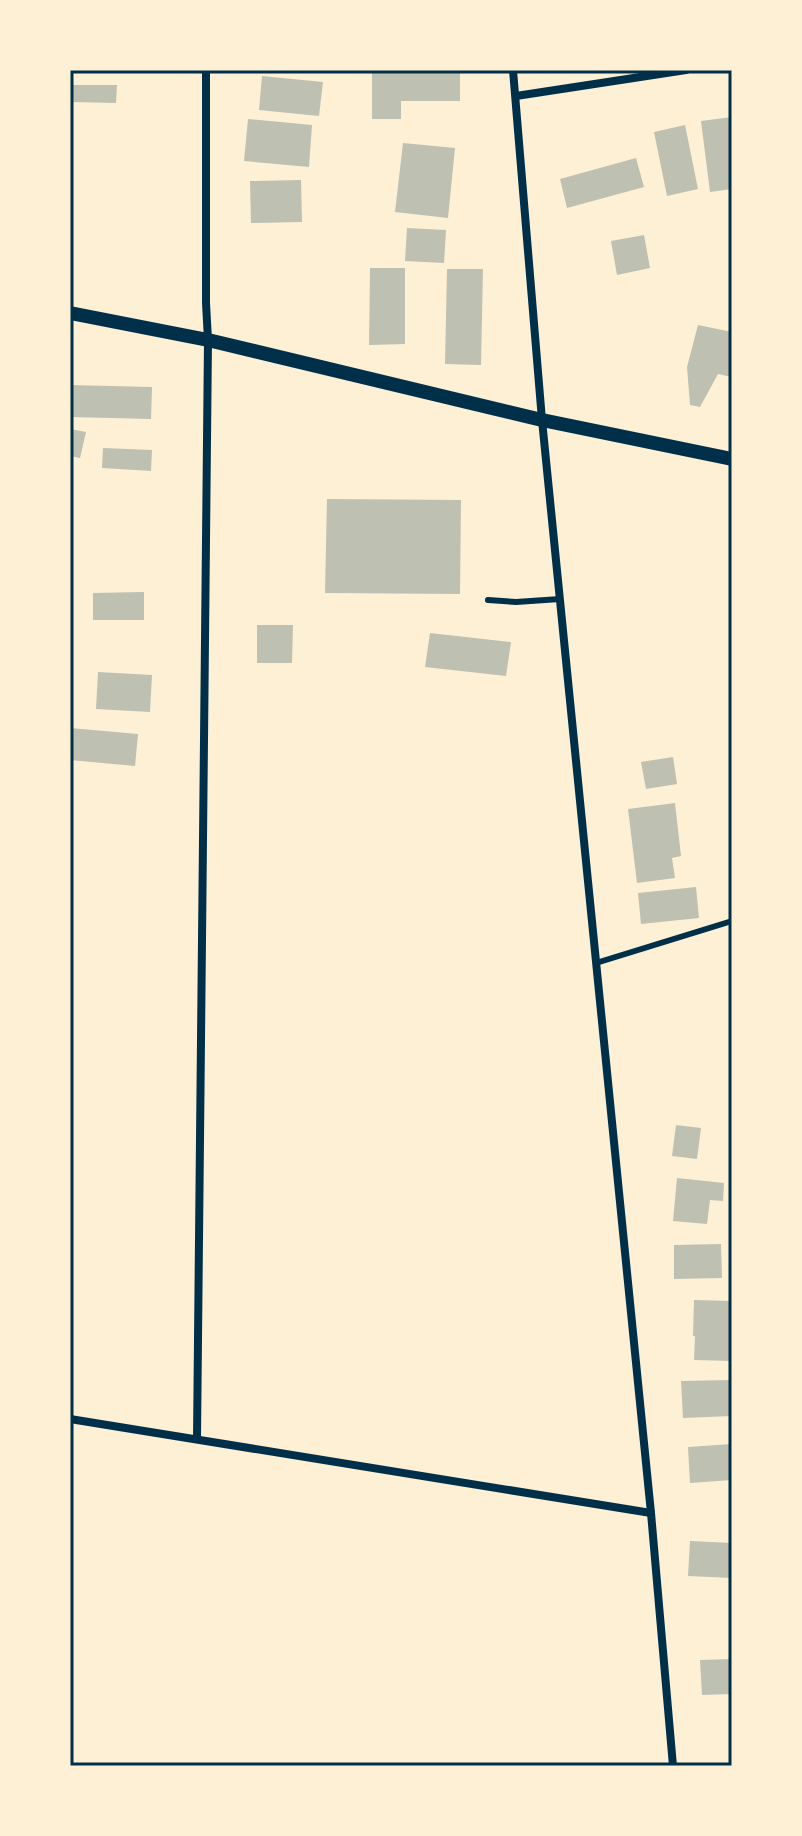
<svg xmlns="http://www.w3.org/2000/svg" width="802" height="1836" font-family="Arial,sans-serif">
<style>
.building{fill:#bec0b2}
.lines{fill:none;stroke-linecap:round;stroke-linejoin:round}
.service{stroke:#003049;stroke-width:6}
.minor{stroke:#003049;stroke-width:8}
.tertiary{stroke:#003049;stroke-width:14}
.neatline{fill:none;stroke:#003049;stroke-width:3}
</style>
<rect width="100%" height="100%" fill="#fdf0d5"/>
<!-- building -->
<g class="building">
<polygon points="372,70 460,70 460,101 401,101 401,119 372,119"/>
<polygon points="262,76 323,82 319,116 259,110"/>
<polygon points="70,85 117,85 116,103 70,102"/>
<polygon points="732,117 732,189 710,192 701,121"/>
<polygon points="248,119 312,125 309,167 244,161"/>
<polygon points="685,125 698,189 667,196 654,132"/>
<polygon points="403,143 455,148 448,218 395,212"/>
<polygon points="636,158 644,187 567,208 560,179"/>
<polygon points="301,180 302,222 251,223 250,181"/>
<polygon points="407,228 446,230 444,263 405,261"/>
<polygon points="644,235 650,268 617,275 611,241"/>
<polygon points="370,268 405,268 405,344 369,345"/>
<polygon points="447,269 483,269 481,365 445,364"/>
<polygon points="698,325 732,332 732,377 718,374 700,407 690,405 687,367"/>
<polygon points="70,385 152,387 151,419 70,417"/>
<polygon points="70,429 86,432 80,458 70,456"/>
<polygon points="103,448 152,450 151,471 102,468"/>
<polygon points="327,499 461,500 460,594 325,593"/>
<polygon points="144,592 144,620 93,620 93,593"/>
<polygon points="257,625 293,625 292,663 257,663"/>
<polygon points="430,633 511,642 506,676 425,667"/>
<polygon points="98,672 152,675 150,712 96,709"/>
<polygon points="70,728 138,734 135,766 70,760"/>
<polygon points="673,757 677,784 646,789 641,762"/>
<polygon points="675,803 681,856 672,858 675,878 637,883 628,809"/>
<polygon points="696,887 699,918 641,924 638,893"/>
<polygon points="676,1125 701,1128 697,1159 672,1156"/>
<polygon points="677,1178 724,1183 723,1201 710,1200 707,1224 673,1221"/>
<polygon points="721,1244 722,1278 674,1279 674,1245"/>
<polygon points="694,1300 732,1301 732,1361 694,1360 695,1336 693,1336"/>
<polygon points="732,1380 732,1416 683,1418 681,1381"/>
<polygon points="732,1444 732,1480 690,1483 688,1447"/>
<polygon points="690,1541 732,1543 732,1578 688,1576"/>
<polygon points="732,1659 732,1694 702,1695 700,1660"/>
</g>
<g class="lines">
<!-- service -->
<g class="service">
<polyline points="488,600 516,602 560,599"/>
<polyline points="596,963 732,921"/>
</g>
<!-- minor -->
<g class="minor">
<polyline points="513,70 542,420 651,1513 673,1766"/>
<polyline points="516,96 686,70"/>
<polyline points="70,1419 651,1513"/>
<polyline points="197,1439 208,340 206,303 206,70"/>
</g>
<!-- tertiary -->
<polyline class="tertiary" points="70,313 208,340 542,420 732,459"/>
</g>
<!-- border -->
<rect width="802" height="1836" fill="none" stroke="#fdf0d5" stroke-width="144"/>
<rect x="72" y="72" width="658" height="1692" class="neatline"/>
</svg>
